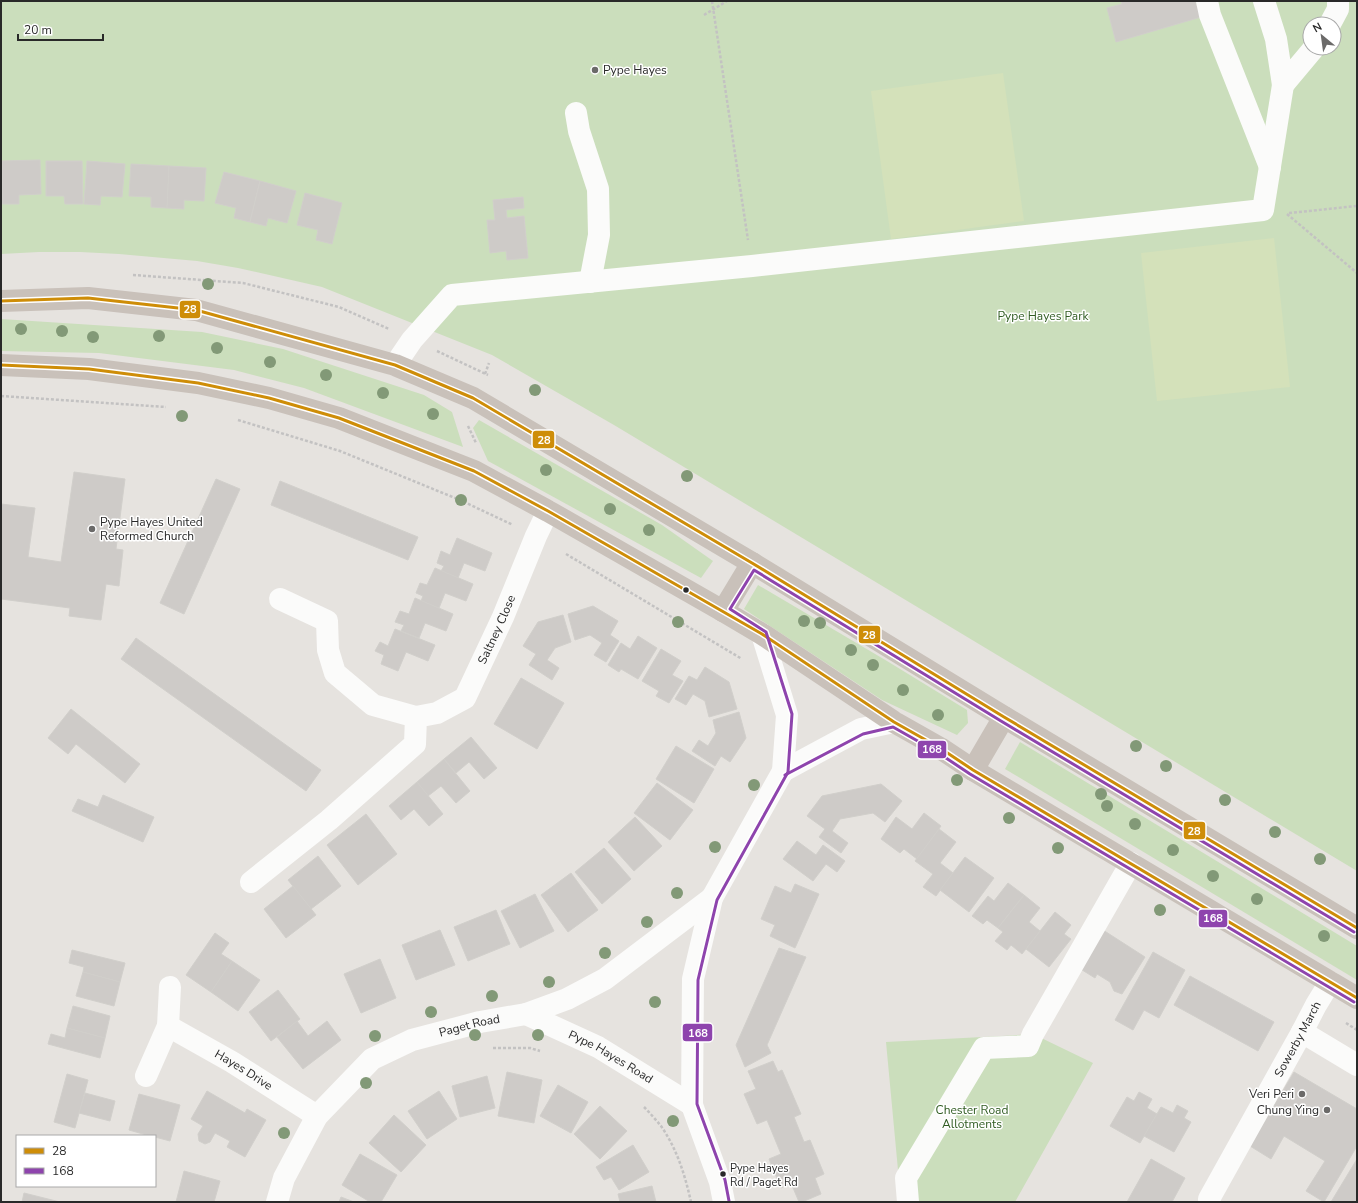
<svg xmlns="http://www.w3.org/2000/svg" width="1358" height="1203" font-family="'Nunito Sans',sans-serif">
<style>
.green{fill:#cbdebc;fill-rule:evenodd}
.pitch{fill:#d4e1ba}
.building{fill:#cecbc8;stroke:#d1cfcb}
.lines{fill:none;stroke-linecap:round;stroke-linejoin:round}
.path{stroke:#c3c2c2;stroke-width:2.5;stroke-dasharray:3 2;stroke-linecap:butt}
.minor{stroke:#fbfbfa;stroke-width:22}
.highway{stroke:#c9c1ba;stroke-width:22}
.bus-1-casing{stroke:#fff;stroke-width:6}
.bus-2-casing{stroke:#fff;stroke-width:6}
.bus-1{stroke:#ce8d08;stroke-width:3}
.bus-2{stroke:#8e44ad;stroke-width:3}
.tree{fill:#829977}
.poi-dot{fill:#6b6a69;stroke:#fff;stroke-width:1.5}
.bus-dot{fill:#292929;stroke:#fff;stroke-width:1.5}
.labels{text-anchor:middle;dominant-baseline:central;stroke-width:3;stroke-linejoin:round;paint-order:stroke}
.bus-label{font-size:11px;fill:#292929;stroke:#fff;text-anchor:start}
.poi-label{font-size:12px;fill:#292929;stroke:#fff;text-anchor:start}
.park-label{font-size:12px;fill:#305c22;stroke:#fff}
.street-label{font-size:12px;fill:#292929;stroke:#fff}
.line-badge{stroke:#fff;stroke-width:1.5}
.badge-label{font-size:11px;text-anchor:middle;font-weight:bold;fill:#fff}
</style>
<rect width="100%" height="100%" fill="#e6e3df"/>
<!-- green -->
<g class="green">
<path d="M1,1H1357V871L614,425L492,355L322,287L238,268L197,261L119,254L80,252H39L1,254ZM1310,24H1334V48H1310Z"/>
<polygon points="1,319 202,332 283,349 424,395 452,412 463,447 304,388 234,370 99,353 1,351"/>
<polygon points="479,420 662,525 713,561 701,578 488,461 473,428"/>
<polygon points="758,585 887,661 967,710 968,723 957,735 882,700 744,609"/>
<polygon points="1020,742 1357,946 1357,980 1005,769"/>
<polygon points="1033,1034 1093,1063 1015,1202 901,1202 886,1042 1002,1036"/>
</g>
<!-- pitch -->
<g class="pitch">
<polygon points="1003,73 1024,221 891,239 871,91"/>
<polygon points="1274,238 1290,387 1157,401 1141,253"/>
</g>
<!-- building -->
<g class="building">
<polygon points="1121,1 1195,1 1201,17 1116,42 1107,8 1122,4"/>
<polygon points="40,160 41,194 19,195 19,204 3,204 2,161"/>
<polygon points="1,161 2,161 3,204 1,204"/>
<polygon points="46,161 82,161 83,204 65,204 64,196 46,196"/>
<polygon points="87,161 125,164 122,197 101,196 100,205 84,204"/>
<polygon points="131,164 169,166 167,208 151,207 151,197 129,196"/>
<polygon points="169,166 206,168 204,201 184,200 184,209 167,208"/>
<polygon points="224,172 260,181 250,222 234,218 236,208 215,203"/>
<polygon points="260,181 296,191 287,223 268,218 266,226 250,222"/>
<polygon points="305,193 342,203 332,244 316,240 318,230 297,225"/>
<polygon points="523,197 524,208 506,210 507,218 524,216 528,258 507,260 506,251 490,253 487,220 495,220 493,200"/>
<polygon points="74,472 125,479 116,549 123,550 119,586 106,584 101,620 69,616 70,608 1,599 1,504 35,508 28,557 61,562"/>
<polygon points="216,479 240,489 184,614 160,603"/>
<polygon points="280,481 418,537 408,560 271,505"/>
<polygon points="457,538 492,553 485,571 464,563 458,578 441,571 444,566 437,563 441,551 450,555"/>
<polygon points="435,568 473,584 466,601 445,593 439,608 421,601 423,596 416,593 420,583 427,585"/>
<polygon points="415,598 453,614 446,631 425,623 419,638 401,631 404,625 395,622 400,611 409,614"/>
<polygon points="593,606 618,621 610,635 619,641 606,662 594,655 602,643 590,635 575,640 568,614"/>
<polygon points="563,615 571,642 555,648 547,660 559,668 552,680 529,665 536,654 523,646 538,622"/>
<polygon points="395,629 435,645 428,661 406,652 398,671 381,664 384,655 375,651 380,642 388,646"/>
<polygon points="638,636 657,648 638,679 621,669 619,672 608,665 621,643 630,649"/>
<polygon points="136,638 321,770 306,791 121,659"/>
<polygon points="661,649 681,661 672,675 683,681 669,703 656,696 659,691 642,681"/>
<polygon points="705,667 729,682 737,709 709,717 705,701 693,694 686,705 675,699 689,676 697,680"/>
<polygon points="521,678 564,703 537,749 494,724"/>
<polygon points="71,709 140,764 125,783 76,744 68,754 48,738"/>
<polygon points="739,712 746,738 730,762 721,756 715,766 692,751 699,740 708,746 716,733 713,720"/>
<polygon points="471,737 497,768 484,779 469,762 456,773 444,759"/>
<polygon points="676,746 714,769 694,803 656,779"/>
<polygon points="444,759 470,791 456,803 441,786 428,796 417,782"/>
<polygon points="417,782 443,814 429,826 414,809 401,820 389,806"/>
<polygon points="657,783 693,810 670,840 634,813"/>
<polygon points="881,784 902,801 885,822 873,813 840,819 832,831 848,843 841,853 819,837 825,829 807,816 822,796"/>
<polygon points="103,795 154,817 143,842 72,811 78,799 98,807"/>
<polygon points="924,813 941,826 917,859 904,849 900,853 881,839 896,817 912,829"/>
<polygon points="366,814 397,854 358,885 327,845"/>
<polygon points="635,817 662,846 634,871 608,842"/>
<polygon points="939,829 956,842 940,863 953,873 936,896 923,887 933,874 915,861"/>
<polygon points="797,841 816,855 823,845 845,861 837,872 826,864 813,881 783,859"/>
<polygon points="604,848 631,879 602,904 575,872"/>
<polygon points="318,856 341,886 311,909 288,880"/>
<polygon points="965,857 994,878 969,912 940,890"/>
<polygon points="571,873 598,910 568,932 541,895"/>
<polygon points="1008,883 1024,895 998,928 987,920 983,924 972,916 988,896 994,901"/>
<polygon points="795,884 819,894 795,948 770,936 775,925 761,919 775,886 791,893"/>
<polygon points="293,886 316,915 286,938 264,909"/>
<polygon points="535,894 554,931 520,948 501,911"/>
<polygon points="1024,895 1040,908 1029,922 1040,931 1022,954 1011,945 1007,950 995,941 1003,932 998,928"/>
<polygon points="496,910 510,944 468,961 454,927"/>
<polygon points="1055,912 1071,925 1064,934 1071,939 1049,967 1026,949"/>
<polygon points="440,930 455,965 416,980 402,945"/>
<polygon points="1103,930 1145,957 1122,994 1114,991 1110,982 1097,974 1095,978 1079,968"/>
<polygon points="215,933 229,943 221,954 232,961 211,992 186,975"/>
<polygon points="779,948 806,957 767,1045 771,1053 745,1067 736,1045"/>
<polygon points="72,950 125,963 120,982 83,972 84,967 69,963"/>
<polygon points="1153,952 1185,970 1159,1018 1144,1010 1133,1030 1115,1020"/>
<polygon points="380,959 396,998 361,1013 344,974"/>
<polygon points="232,961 260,980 238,1011 211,992"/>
<polygon points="83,972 120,982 114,1006 76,996"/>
<polygon points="1190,976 1274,1022 1258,1051 1174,1005"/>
<polygon points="278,990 300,1019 271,1041 249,1012"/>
<polygon points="73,1006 110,1016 105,1038 67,1028"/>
<polygon points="297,1021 308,1036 327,1021 341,1040 303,1069 277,1037"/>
<polygon points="67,1028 105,1038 100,1058 48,1044 51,1034 65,1038"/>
<polygon points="773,1061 778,1072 782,1070 801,1114 794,1117 804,1142 810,1140 824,1174 815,1178 821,1194 802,1202 799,1202 791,1183 781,1188 769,1159 781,1154 767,1120 757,1124 744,1094 756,1089 748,1071"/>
<polygon points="507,1072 542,1080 534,1123 498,1116"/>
<polygon points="1294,1072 1357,1109 1357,1146 1324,1202 1306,1191 1325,1161 1284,1136 1271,1159 1250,1146"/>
<polygon points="67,1074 88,1080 75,1128 54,1122"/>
<polygon points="487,1076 495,1108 460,1117 452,1086"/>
<polygon points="558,1085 588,1102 571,1133 540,1116"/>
<polygon points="207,1091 245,1113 247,1109 266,1120 245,1157 227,1147 230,1141 215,1133 210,1142 205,1144 199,1141 198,1134 203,1126 191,1119"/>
<polygon points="439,1091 457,1119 427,1139 408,1111"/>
<polygon points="1139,1092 1152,1099 1147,1108 1157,1114 1140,1143 1110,1126 1127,1097 1134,1101"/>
<polygon points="85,1093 115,1101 110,1121 79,1113"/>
<polygon points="139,1094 180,1105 170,1141 155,1137 155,1136 150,1136 129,1130"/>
<polygon points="1177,1105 1188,1111 1184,1118 1191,1122 1174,1152 1144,1136 1161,1107 1173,1113"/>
<polygon points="600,1106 627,1131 600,1159 574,1134"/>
<polygon points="394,1115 426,1145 401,1172 369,1143"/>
<polygon points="633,1145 649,1172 619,1190 611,1177 604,1180 596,1167"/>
<polygon points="360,1154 397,1175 381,1202 370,1202 342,1185"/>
<polygon points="1151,1159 1185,1178 1172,1202 1127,1202"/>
<polygon points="1357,1159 1357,1202 1331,1202"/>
<polygon points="184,1171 220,1181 214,1202 176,1202"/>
<polygon points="652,1186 656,1202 620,1202 618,1194"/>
<polygon points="24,1193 60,1202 22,1202"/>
<polygon points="341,1197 354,1202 339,1202"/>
</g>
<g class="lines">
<!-- path -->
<g class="path">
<polyline points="712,1 748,240"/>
<polyline points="704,15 727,1"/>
<polyline points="1289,213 1357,206"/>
<polyline points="1287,214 1357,273"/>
<polyline points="133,275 243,283 339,307 389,329"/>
<polyline points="437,351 488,375"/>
<polyline points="485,374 489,363"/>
<polyline points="1,396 166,407"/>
<polyline points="238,420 340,451 460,500 513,525"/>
<polyline points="468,426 476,443"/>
<polyline points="566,554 742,659"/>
<polyline points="1346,1023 1357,1030"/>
<polyline points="493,1048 530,1048 540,1051"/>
<path d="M644,1107C650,1113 656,1120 661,1126C677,1149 685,1175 691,1202"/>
</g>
<!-- minor -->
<g class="minor">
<polyline points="1207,1 1210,15 1270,167"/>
<polyline points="1264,1 1276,39 1283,85 1314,48"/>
<polyline points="1330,24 1338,9 1338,1"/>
<polyline points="576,113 579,131 598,189 599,235 590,282"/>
<polyline points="395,365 412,340 452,295 752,266 1263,210 1283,85"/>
<polyline points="280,599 327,621 328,650 335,673 373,705 416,717"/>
<polyline points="783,771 861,729 894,722"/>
<path id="s1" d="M251,882L329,820L415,744L416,717L437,713L465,698L503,617L536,536L548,511"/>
<path id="s2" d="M526,1014L598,1047L692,1105"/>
<polyline points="168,1026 170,987"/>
<polyline points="1302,1032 1357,1065"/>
<path id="s3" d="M146,1076L168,1026L232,1062L317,1116"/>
<path id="s4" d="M277,1202L284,1178L317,1116L372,1059L412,1040L480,1022L526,1014L567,999L605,979L712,898"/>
<polyline points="724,1202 720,1182 692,1105 693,979 712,898 783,771 787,715 762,634"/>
<polyline points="908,1202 906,1178 984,1048 1028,1046 1033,1034 1131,863"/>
<path id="s5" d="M1210,1202L1209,1199L1302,1032L1316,1005L1330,982"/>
</g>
<!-- highway -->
<g class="highway">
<polyline points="1,301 88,298 196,310 395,365 473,398 752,563 1004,717 1357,928"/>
<polyline points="1,365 89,369 198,383 269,398 339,418 474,471 548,511 723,611 762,634 894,722 940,748 973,770 1357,998"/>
<polyline points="723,611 752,563"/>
<polyline points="973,770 1004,717"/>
</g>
<defs>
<g id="bus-1">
<polyline points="1,301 88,298 196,310 395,365 473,398 752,563 1004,717 1357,928"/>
<polyline points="1,365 89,369 198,383 269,398 339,418 474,471 548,511 762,634 894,722 940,748 973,770 1357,998"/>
</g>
<g id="bus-2">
<polyline points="785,775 863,734 893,727 937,752 970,774 1354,1002"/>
<polyline points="729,1201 725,1180 697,1104 698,980 717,900 788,772 792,714 766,632 730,609 754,570 1001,721 1354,932"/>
</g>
</defs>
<!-- bus-1 casing -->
<use href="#bus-1" class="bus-1-casing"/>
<!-- bus-2 casing -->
<use href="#bus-2" class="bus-2-casing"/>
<!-- bus-1 -->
<use href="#bus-1" class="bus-1"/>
<!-- bus-2 -->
<use href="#bus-2" class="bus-2"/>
</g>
<!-- trees -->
<g class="tree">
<circle cx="208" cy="284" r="6"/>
<circle cx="21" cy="329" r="6"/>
<circle cx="62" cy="331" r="6"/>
<circle cx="159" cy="336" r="6"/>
<circle cx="93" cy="337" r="6"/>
<circle cx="217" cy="348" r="6"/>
<circle cx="270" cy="362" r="6"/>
<circle cx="326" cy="375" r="6"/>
<circle cx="535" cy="390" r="6"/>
<circle cx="383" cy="393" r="6"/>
<circle cx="433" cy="414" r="6"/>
<circle cx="182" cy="416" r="6"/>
<circle cx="546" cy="470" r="6"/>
<circle cx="687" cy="476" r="6"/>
<circle cx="461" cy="500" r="6"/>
<circle cx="610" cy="509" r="6"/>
<circle cx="649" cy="530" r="6"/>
<circle cx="804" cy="621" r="6"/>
<circle cx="678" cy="622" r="6"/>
<circle cx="820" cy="623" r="6"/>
<circle cx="851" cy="650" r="6"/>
<circle cx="873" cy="665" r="6"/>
<circle cx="903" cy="690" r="6"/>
<circle cx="938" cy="715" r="6"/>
<circle cx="1136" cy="746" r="6"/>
<circle cx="1166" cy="766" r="6"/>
<circle cx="957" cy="780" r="6"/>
<circle cx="754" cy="785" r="6"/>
<circle cx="1101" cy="794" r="6"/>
<circle cx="1225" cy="800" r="6"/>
<circle cx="1107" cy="806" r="6"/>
<circle cx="1009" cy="818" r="6"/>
<circle cx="1135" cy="824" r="6"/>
<circle cx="1275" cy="832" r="6"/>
<circle cx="715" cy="847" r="6"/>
<circle cx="1058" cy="848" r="6"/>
<circle cx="1173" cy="850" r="6"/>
<circle cx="1320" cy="859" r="6"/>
<circle cx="1213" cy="876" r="6"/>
<circle cx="677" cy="893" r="6"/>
<circle cx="1257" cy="899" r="6"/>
<circle cx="1160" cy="910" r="6"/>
<circle cx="647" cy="922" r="6"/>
<circle cx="1324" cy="936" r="6"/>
<circle cx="605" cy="953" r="6"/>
<circle cx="549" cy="982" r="6"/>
<circle cx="492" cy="996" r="6"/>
<circle cx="655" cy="1002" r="6"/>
<circle cx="431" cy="1012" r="6"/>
<circle cx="475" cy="1035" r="6"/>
<circle cx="538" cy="1035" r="6"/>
<circle cx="375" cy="1036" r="6"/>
<circle cx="366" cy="1083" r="6"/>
<circle cx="673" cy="1121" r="6"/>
<circle cx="284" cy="1133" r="6"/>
</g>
<!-- markers -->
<g class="poi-dot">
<circle cx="595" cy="70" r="4"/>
<circle cx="92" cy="529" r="4"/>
<circle cx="1302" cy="1094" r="4"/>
<circle cx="1327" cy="1110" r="4"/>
</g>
<g class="bus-dot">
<circle cx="686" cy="590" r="3.5"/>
<circle cx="723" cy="1174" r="3.5"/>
</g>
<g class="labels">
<!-- bus labels -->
<g class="bus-label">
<text x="730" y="1168">Pype Hayes<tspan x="730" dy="14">Rd / Paget Rd</tspan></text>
</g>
<!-- poi labels -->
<g class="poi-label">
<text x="603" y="70">Pype Hayes</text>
<text x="100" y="522">Pype Hayes United<tspan x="100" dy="14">Reformed Church</tspan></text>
<text x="1294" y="1094" text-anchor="end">Veri Peri</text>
<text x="1319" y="1110" text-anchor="end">Chung Ying</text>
</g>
<!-- park labels -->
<g class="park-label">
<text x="1043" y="316">Pype Hayes Park</text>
<text x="972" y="1110">Chester Road<tspan x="972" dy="14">Allotments</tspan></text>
</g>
<!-- street labels -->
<g class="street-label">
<text stroke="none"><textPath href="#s1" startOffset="370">Saltney Close</textPath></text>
<text stroke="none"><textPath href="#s4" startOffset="278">Paget Road</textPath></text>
<text stroke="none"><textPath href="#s5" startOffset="186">Sowerby March</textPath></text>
<text stroke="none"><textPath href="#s2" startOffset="95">Pype Hayes Road</textPath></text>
<text stroke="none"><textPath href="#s3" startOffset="142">Hayes Drive</textPath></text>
</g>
</g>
<g class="line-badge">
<rect x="179" y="300" width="22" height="19" rx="4" fill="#ce8d08"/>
<rect x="532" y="430" width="23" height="19" rx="4" fill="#ce8d08"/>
<rect x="858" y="625" width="23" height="19" rx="4" fill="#ce8d08"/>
<rect x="917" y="740" width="30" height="19" rx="4" fill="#8e44ad"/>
<rect x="1183" y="821" width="23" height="19" rx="4" fill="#ce8d08"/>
<rect x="1198" y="909" width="30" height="19" rx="4" fill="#8e44ad"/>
<rect x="682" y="1023" width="31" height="19" rx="4" fill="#8e44ad"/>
</g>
<g class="badge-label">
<text x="190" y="313">28</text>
<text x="544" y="444">28</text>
<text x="869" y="639">28</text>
<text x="932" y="753">168</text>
<text x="1194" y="835">28</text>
<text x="1213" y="922">168</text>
<text x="698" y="1037">168</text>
</g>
<!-- border -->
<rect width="1358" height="1203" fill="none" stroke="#292929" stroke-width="4"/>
<!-- legend -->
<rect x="16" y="1135" width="140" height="52" fill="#ffffff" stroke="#a9a9a9"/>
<rect x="24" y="1148" width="20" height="6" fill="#ce8d08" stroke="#a9a9a9"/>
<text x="52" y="1155" font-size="12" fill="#292929">28</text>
<rect x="24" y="1168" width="20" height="6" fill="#8e44ad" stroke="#a9a9a9"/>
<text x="52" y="1175" font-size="12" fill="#292929">168</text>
<!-- north arrow -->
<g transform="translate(1322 36) rotate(331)"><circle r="19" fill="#ffffff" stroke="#a9a9a9"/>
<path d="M0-3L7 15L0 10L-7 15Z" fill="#6b6a69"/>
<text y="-6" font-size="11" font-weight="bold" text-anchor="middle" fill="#292929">N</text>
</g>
<!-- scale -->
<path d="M18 34v6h85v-6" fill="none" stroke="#292929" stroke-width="2"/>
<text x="24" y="34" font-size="12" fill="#292929" stroke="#ffffff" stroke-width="3" paint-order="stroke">20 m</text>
</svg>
